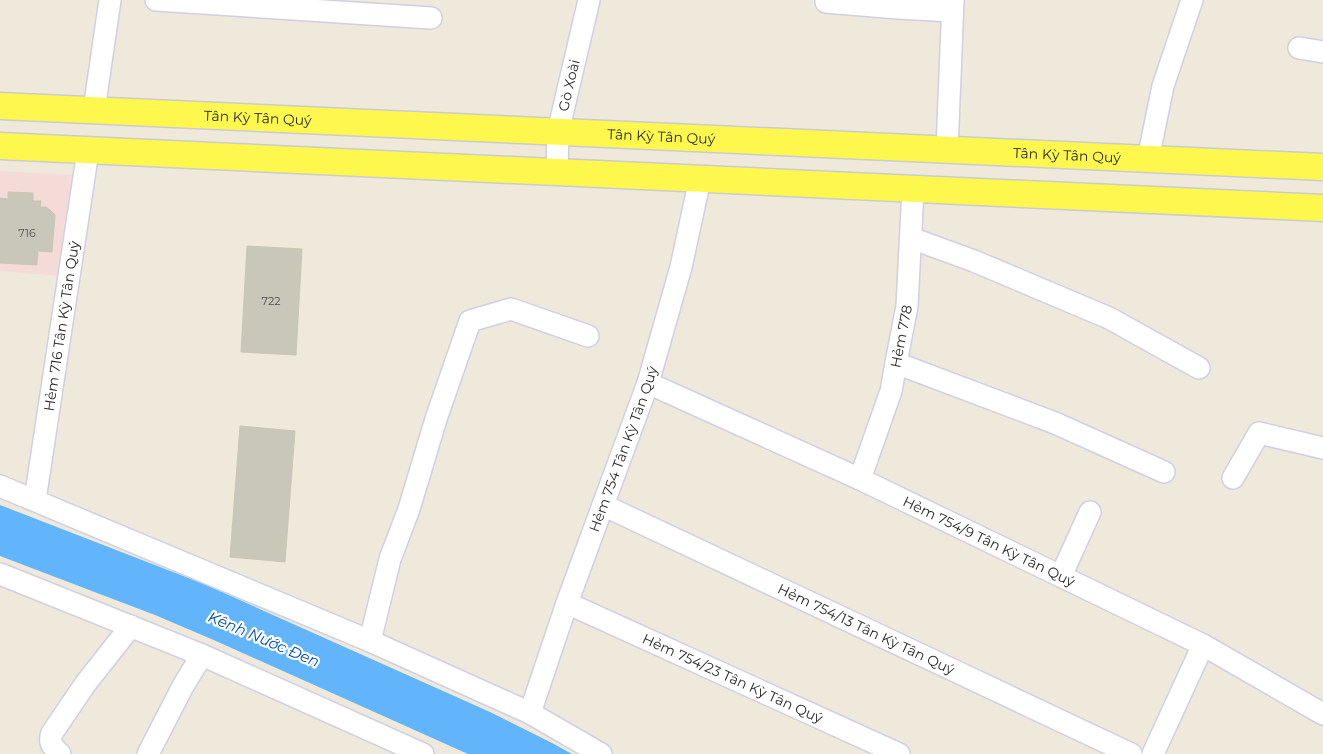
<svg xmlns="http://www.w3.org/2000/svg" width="1323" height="754" font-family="Montserrat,sans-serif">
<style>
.medical{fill:#f5dbd7}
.water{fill:#62b4fb}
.building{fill:#c9c6ba;stroke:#c9c6b4}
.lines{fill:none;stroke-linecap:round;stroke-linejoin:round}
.minor-casing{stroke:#d0cfe5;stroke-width:24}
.major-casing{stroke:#ccc;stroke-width:29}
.minor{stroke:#fff;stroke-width:21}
.major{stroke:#fef84e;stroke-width:26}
.labels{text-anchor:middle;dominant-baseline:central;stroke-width:4.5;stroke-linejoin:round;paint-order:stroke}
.number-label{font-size:11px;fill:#52514e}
.street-label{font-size:14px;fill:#2a2a2a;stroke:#fff}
.water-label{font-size:15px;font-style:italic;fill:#004da8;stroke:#fff}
</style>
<rect width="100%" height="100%" fill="#eee9da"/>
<!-- medical -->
<polygon class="medical" points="0,171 75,175 61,276 0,271"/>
<!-- water -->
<polygon class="water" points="0,505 204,584 490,712 552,743 572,754 468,754 216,641 155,615 0,556"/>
<!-- building -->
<g class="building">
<polygon points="8,192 33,193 33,201 41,201 40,207 46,207 51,211 55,215 52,252 38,251 37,265 0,263 0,198 8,199"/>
<polygon points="247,246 302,249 296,355 241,352"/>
<polygon points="240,426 295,431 285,562 230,557"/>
</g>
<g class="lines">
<defs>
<g id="minor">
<polyline points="156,0 431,18"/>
<polyline points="826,2 898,8 952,11"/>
<polyline points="1299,48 1323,52"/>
<polyline points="94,110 110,0"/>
<polyline points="947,150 953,0"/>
<polyline points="1148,159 1163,86 1192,0"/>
<path id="s1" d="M557,172L558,132L589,0"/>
<polyline points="911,238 974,261 1109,318 1199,368"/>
<polyline points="896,363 1055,423 1164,472"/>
<path id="s2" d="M648,383L860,479L1203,645L1323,714"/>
<polyline points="1233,478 1259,433 1323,448"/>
<path id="s3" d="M860,479L891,391L896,363L907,306L913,189"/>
<polyline points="0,486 370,641 530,713 601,754"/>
<path id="s4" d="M35,500L88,151"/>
<path id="s5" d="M603,505L1131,754"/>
<polyline points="0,574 202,655 423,754"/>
<polyline points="1061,576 1090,512"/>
<path id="s6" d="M567,603L899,754"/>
<polyline points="370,641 390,559 409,509 436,419 470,321 511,309 588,336"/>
<path id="s7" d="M530,713L567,603L648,383L681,267L700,179"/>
<path d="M60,754C53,747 48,743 52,733L86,683L131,626"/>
<polyline points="148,754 183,686 202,655"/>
<polyline points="1153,754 1203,645"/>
</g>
<g id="major">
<path id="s8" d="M0,106L1323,167"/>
<polyline points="0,146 1323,208"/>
</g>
</defs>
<!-- minor casing -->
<use href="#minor" class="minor-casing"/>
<!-- major casing -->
<use href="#major" class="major-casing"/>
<!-- minor -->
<use href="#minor" class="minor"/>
<!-- major -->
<use href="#major" class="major"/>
</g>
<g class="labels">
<!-- number labels -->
<g class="number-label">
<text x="27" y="233">716</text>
<text x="271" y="301">722</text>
</g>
<!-- street labels -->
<g class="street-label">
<text stroke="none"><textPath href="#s1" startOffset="88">Gò Xoài</textPath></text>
<text stroke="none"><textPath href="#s8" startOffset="258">Tân Kỳ Tân Quý</textPath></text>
<text stroke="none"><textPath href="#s8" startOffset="662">Tân Kỳ Tân Quý</textPath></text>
<text stroke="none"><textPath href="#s8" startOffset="1068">Tân Kỳ Tân Quý</textPath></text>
<text stroke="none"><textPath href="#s4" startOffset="176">Hẻm 716 Tân Kỳ Tân Quý</textPath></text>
<text stroke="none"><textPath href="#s3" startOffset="149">Hẻm 778</textPath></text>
<text stroke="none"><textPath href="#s7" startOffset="280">Hẻm 754 Tân Kỳ Tân Quý</textPath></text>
<text stroke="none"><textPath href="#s2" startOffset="376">Hẻm 754/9 Tân Kỳ Tân Quý</textPath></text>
<text stroke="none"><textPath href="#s5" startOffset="291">Hẻm 754/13 Tân Kỳ Tân Quý</textPath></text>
<text stroke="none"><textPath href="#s6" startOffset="182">Hẻm 754/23 Tân Kỳ Tân Quý</textPath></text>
</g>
<!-- water labels -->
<g class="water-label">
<text transform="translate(264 639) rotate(23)">Kênh Nước Đen</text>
</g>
</g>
</svg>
